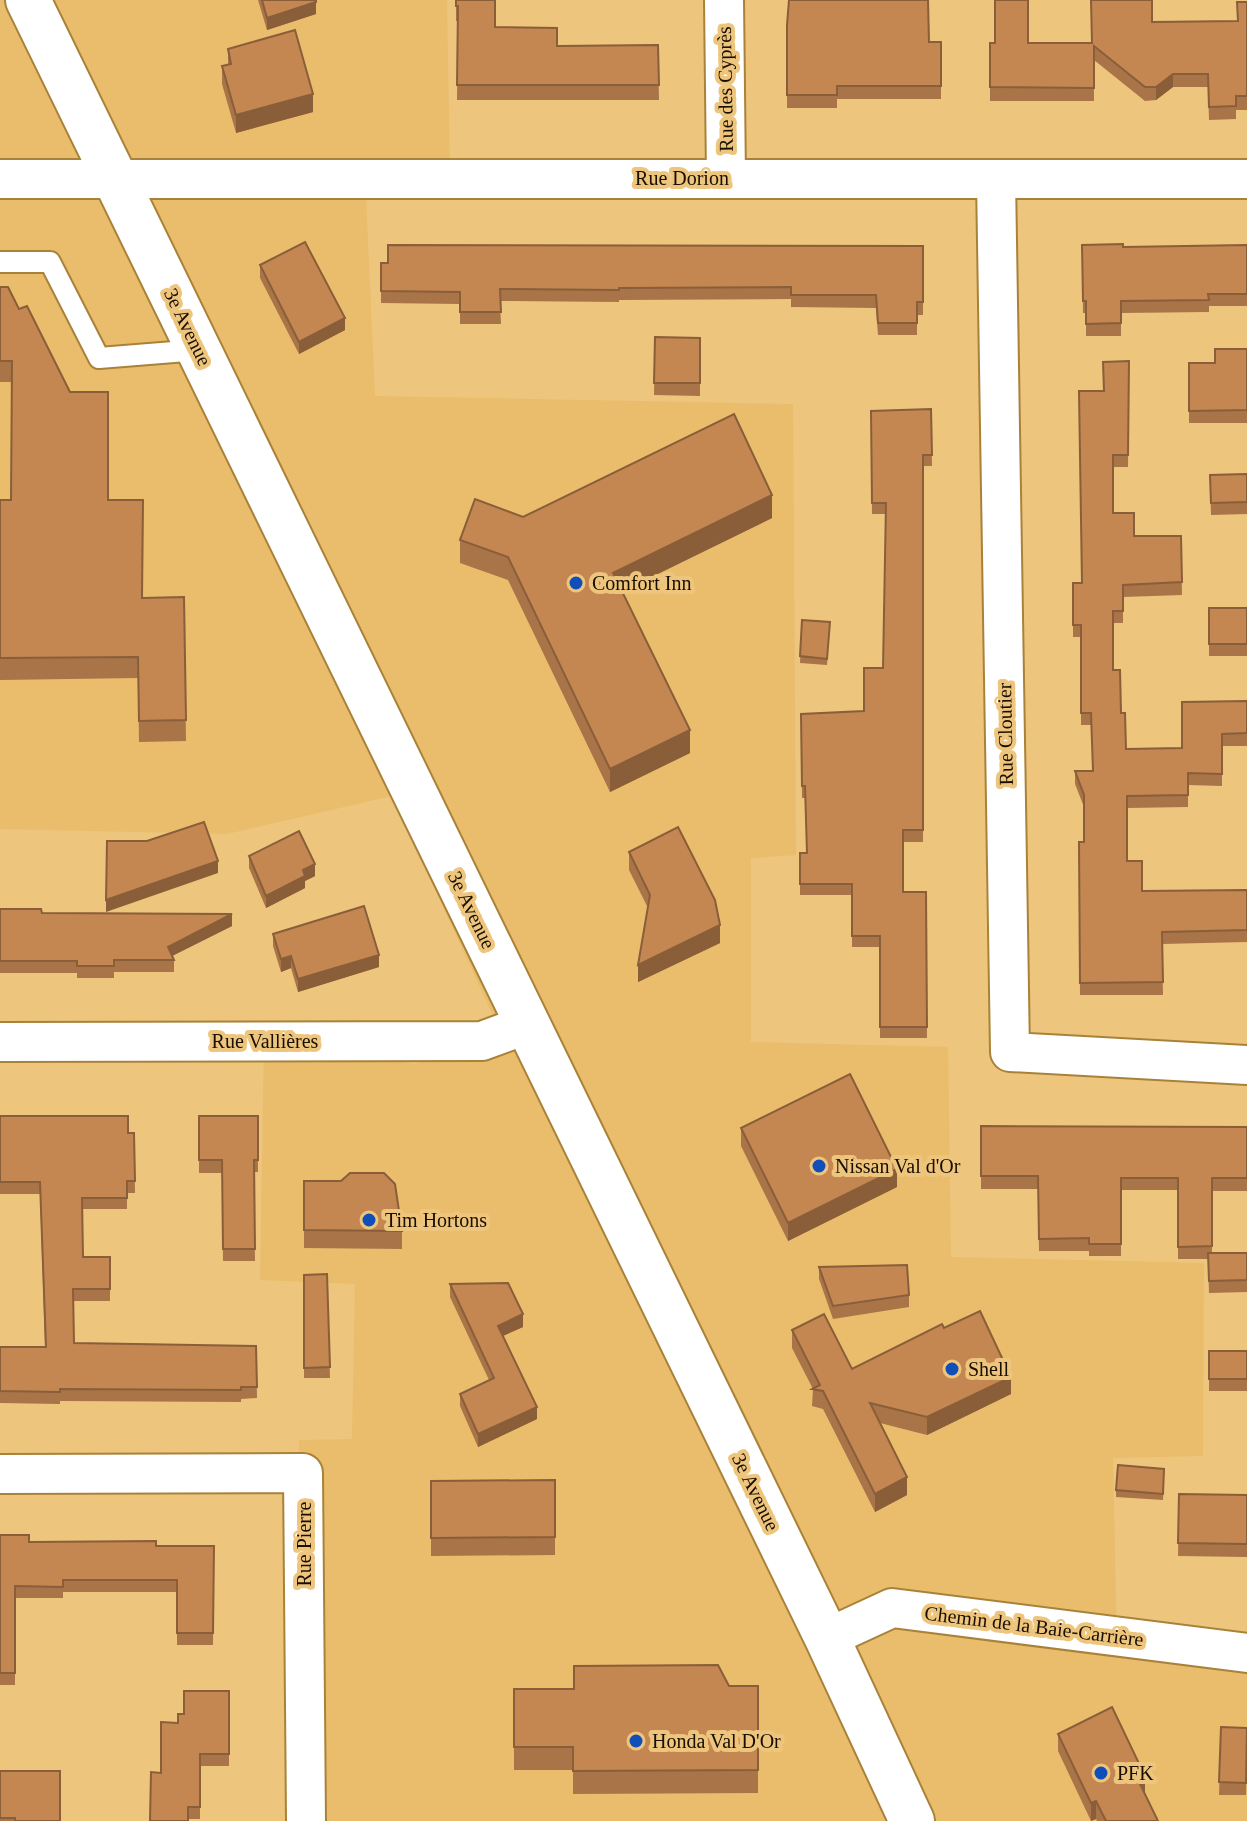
<svg xmlns="http://www.w3.org/2000/svg" width="1247" height="1821" font-family="Georgia,serif">
<style>
.built{fill:#eabd6c}
.lines{fill:none;stroke-linecap:round;stroke-linejoin:round}
.service-casing{stroke:#a98239;stroke-width:24}
.minor-casing{stroke:#a98239;stroke-width:42}
.secondary-casing{stroke:#a98239;stroke-width:48}
.service{stroke:#fff;stroke-width:20}
.minor{stroke:#fff;stroke-width:38}
.secondary{stroke:#fff;stroke-width:44}
.wall{fill:#a97447}
.shaded-wall{fill:#895e39}
.building{fill:#c48752;stroke:#895e39;stroke-width:2}
.poi-dot{fill:#104fba;stroke:#eec57d;stroke-width:3}
.labels{text-anchor:middle;dominant-baseline:central;stroke-width:8;stroke-linejoin:round;paint-order:stroke}
.street-label{font-size:20px;fill:#190e00;stroke:#eec57d}
.poi-label{font-size:20px;fill:#190e00;stroke:#eec57d;text-anchor:start}
</style>
<rect width="100%" height="100%" fill="#eec57d"/>
<!-- built -->
<polygon class="built" points="0,0 447,0 450,176 365,175 375,396 793,404 796,855 751,858 751,1042 948,1047 951,1257 1204,1263 1203,1456 1113,1458 1117,1651 1247,1667 1247,1821 300,1821 299,1440 352,1439 355,1284 260,1280 264,1041 415,1064 502,1035 392,796 227,834 0,829"/>
<g class="lines">
<defs>
<polyline id="service" points="0,262 50,262 99,358 199,350"/>
<g id="minor">
<polyline points="724,0 726,178"/>
<polyline points="0,179 1247,179"/>
<polyline points="996,179 1010,1052 1247,1065"/>
<polyline points="0,1042 482,1041 528,1024"/>
<polyline points="0,1474 303,1473 306,1821"/>
<polyline points="827,1638 892,1608 1247,1653"/>
</g>
<polyline id="secondary" points="28,0 827,1638 912,1821"/>
</defs>
<!-- service casing -->
<use href="#service" class="service-casing"/>
<!-- minor casing -->
<use href="#minor" class="minor-casing"/>
<!-- secondary casing -->
<use href="#secondary" class="secondary-casing"/>
<!-- service -->
<use href="#service" class="service"/>
<!-- minor -->
<use href="#minor" class="minor"/>
<!-- secondary -->
<use href="#secondary" class="secondary"/>
</g>
<!-- wall -->
<g class="wall">
<polygon points="258,0 316,0 316,14 267,30"/>
<polygon points="456,0 495,27 557,46 658,45 659,100 457,100 458,21 456,21"/>
<polygon points="1247,2 1247,110 1236,110 1236,119 1209,120 1208,87 1173,87 1156,100 1145,101 1094,60 1094,101 990,101 990,43 1092,43 1152,22 1237,21"/>
<polygon points="787,25 929,42 941,42 941,99 837,99 837,108 787,108"/>
<polygon points="228,49 313,112 236,133 222,84 222,66 228,65"/>
<polygon points="1082,245 1123,247 1247,245 1247,306 1209,306 1209,312 1121,313 1121,336 1086,336 1086,313 1083,313"/>
<polygon points="923,246 923,315 917,315 917,335 878,335 876,308 791,307 791,299 619,300 619,302 500,301 501,324 460,324 460,304 381,303 381,263"/>
<polygon points="260,265 345,330 299,354 260,278"/>
<polygon points="0,287 108,500 142,598 184,597 186,741 139,742 138,678 0,680 0,500 11,500 12,382 0,382"/>
<polygon points="655,337 700,338 700,396 654,395"/>
<polygon points="1247,349 1247,423 1189,423 1189,363 1215,363"/>
<polygon points="1129,361 1128,467 1113,467 1113,513 1134,536 1181,536 1182,595 1123,597 1123,623 1113,623 1113,670 1126,749 1182,748 1247,701 1247,746 1222,746 1222,786 1188,785 1188,807 1127,808 1127,861 1142,891 1247,890 1247,942 1162,944 1163,995 1080,995 1079,842 1084,842 1084,807 1075,784 1075,771 1093,771 1091,725 1081,725 1081,637 1073,637 1073,583 1082,583 1103,391"/>
<polygon points="931,409 932,466 923,466 923,842 903,842 903,892 926,892 927,1038 880,1038 880,947 852,947 852,895 800,895 800,853 807,853 805,798 802,798 801,714 864,711 883,668 886,514 872,514 871,411"/>
<polygon points="1247,474 1247,514 1211,515 1210,475"/>
<polygon points="523,517 772,518 622,591 690,753 610,792 508,580 460,563 460,540"/>
<rect x="1209" y="608" width="38" height="48"/>
<polygon points="802,620 830,622 827,665 800,663"/>
<polygon points="629,852 720,943 638,982 648,908 629,870"/>
<polygon points="249,856 315,876 305,881 305,888 266,908 249,868"/>
<polygon points="0,909 42,913 232,926 172,956 174,960 174,972 114,972 114,978 77,978 77,973 0,973"/>
<polygon points="273,934 379,967 298,992 291,968 281,972 273,946"/>
<polygon points="0,1116 134,1133 135,1193 127,1193 127,1209 82,1209 83,1257 110,1257 110,1301 73,1301 74,1343 256,1346 257,1398 241,1399 241,1402 60,1401 60,1404 0,1403 0,1347 45,1347 40,1194 0,1194"/>
<polygon points="199,1116 258,1116 258,1172 254,1172 255,1261 223,1261 222,1173 199,1173"/>
<polygon points="981,1126 1247,1127 1247,1191 1212,1191 1212,1253 1247,1253 1247,1292 1209,1293 1208,1259 1178,1259 1178,1190 1121,1190 1121,1256 1089,1256 1089,1251 1039,1251 1038,1189 981,1189"/>
<polygon points="741,1128 897,1187 788,1241 741,1146"/>
<polygon points="304,1181 402,1231 402,1249 304,1248"/>
<polygon points="819,1267 909,1295 909,1307 833,1319 819,1279"/>
<polygon points="327,1274 330,1378 304,1378 304,1275"/>
<polygon points="450,1284 523,1327 503,1336 537,1419 478,1447 460,1406 460,1394 489,1380 450,1297"/>
<polygon points="944,1328 1011,1394 927,1435 880,1423 907,1495 875,1512 823,1409 812,1406 813,1389 792,1348 792,1330 852,1369"/>
<rect x="1209" y="1351" width="38" height="40"/>
<polygon points="1164,1469 1163,1500 1116,1497 1116,1490"/>
<polygon points="555,1480 555,1555 431,1556 431,1481"/>
<polygon points="1179,1494 1247,1495 1247,1557 1178,1556"/>
<polygon points="0,1535 29,1542 156,1546 214,1546 213,1645 177,1645 177,1592 63,1592 63,1598 15,1598 15,1685 0,1685"/>
<polygon points="758,1686 758,1793 573,1794 573,1770 514,1770 514,1689"/>
<polygon points="229,1691 229,1766 200,1766 200,1819 188,1819 161,1773 178,1723 184,1714"/>
<polygon points="1221,1727 1247,1728 1246,1795 1219,1795"/>
<polygon points="1058,1734 1145,1793 1158,1821 1097,1821 1096,1819 1091,1821 1058,1751"/>
<polygon points="0,1771 60,1821 0,1821"/>
</g>
<!-- shaded-wall -->
<g class="shaded-wall">
<polygon points="316,2 316,14 267,30 267,18"/>
<polygon points="1173,74 1173,87 1156,100 1156,87"/>
<polygon points="313,94 313,112 236,133 236,115"/>
<polygon points="345,318 345,330 299,354 299,342"/>
<polygon points="772,495 772,518 613,596 613,573"/>
<polygon points="690,730 690,753 610,792 610,769"/>
<polygon points="218,861 218,873 106,912 106,900"/>
<polygon points="315,864 315,876 305,881 305,888 266,908 266,896 303,870"/>
<polygon points="232,914 232,926 168,958 168,947"/>
<polygon points="720,925 720,943 638,982 638,965"/>
<polygon points="379,955 379,967 298,992 298,979"/>
<polygon points="291,956 291,968 281,972 281,959"/>
<polygon points="897,1169 897,1187 788,1241 788,1223"/>
<polygon points="523,1314 523,1327 498,1338 498,1326"/>
<polygon points="1011,1377 1011,1394 927,1435 927,1417"/>
<polygon points="537,1407 537,1419 478,1447 478,1434"/>
<polygon points="907,1477 907,1495 875,1512 875,1494"/>
<polygon points="1145,1776 1145,1794 1138,1780"/>
<polygon points="1096,1801 1096,1819 1091,1821 1091,1803"/>
</g>
<!-- building -->
<g class="building">
<polygon points="262,0 316,0 316,2 267,18"/>
<polygon points="456,0 495,0 495,27 557,28 557,46 658,45 659,85 457,85 458,6 456,6"/>
<polygon points="789,0 928,0 929,42 941,42 941,86 837,86 837,95 787,95 787,25"/>
<polygon points="995,0 1028,0 1028,43 1092,43 1091,0 1152,0 1152,22 1238,21 1237,2 1247,2 1247,96 1236,96 1236,106 1209,107 1208,74 1173,74 1156,87 1145,87 1094,46 1094,88 990,87 990,43 995,43"/>
<polygon points="295,30 313,94 236,115 222,66 231,64 228,49"/>
<polygon points="305,242 345,318 299,342 260,265"/>
<polygon points="1123,244 1123,247 1247,245 1247,294 1208,294 1209,300 1121,301 1121,323 1086,324 1086,301 1083,301 1082,245"/>
<polygon points="388,245 923,246 923,302 917,302 917,323 878,323 876,295 791,295 791,287 619,288 619,290 500,289 501,312 460,312 460,292 381,291 381,263 388,263"/>
<polygon points="0,287 8,287 19,309 27,306 70,392 108,392 108,500 143,500 142,598 184,597 186,720 139,721 138,657 0,658 0,500 11,500 12,361 0,361"/>
<polygon points="655,337 700,338 700,383 654,383"/>
<polygon points="1215,349 1247,349 1247,410 1189,411 1189,363 1215,363"/>
<polygon points="1129,361 1128,455 1113,455 1113,513 1134,513 1134,536 1181,536 1182,582 1123,585 1123,611 1113,611 1113,670 1120,670 1121,713 1125,713 1126,749 1182,748 1182,702 1247,701 1247,733 1222,734 1222,774 1188,773 1188,795 1127,796 1127,861 1142,861 1142,891 1247,890 1247,930 1162,932 1163,982 1080,983 1079,842 1084,842 1084,795 1075,771 1093,771 1091,713 1081,713 1081,625 1073,625 1073,583 1082,583 1079,391 1104,391 1103,362"/>
<polygon points="931,409 932,455 923,455 923,830 903,830 903,892 926,892 927,1027 880,1027 880,936 852,936 852,884 800,884 800,853 807,853 805,786 802,786 801,714 864,711 864,668 883,668 886,503 872,503 871,411"/>
<polygon points="734,414 772,495 613,573 690,730 610,769 508,557 460,540 475,499 523,517"/>
<polygon points="1247,474 1247,502 1211,503 1210,475"/>
<rect x="1209" y="608" width="38" height="36"/>
<polygon points="802,620 830,622 827,659 800,656"/>
<polygon points="204,822 218,861 106,900 107,841 147,841"/>
<polygon points="678,827 715,900 720,925 638,965 650,895 629,852"/>
<polygon points="299,831 315,864 303,870 305,876 266,896 249,856"/>
<polygon points="364,906 379,955 298,979 291,956 281,959 273,934"/>
<polygon points="0,909 41,909 42,913 232,914 168,947 174,960 114,960 114,966 77,966 77,961 0,961"/>
<polygon points="850,1074 897,1169 788,1223 741,1128"/>
<polygon points="0,1116 128,1116 128,1133 134,1133 135,1181 127,1181 127,1198 82,1198 83,1257 110,1257 110,1289 73,1289 74,1343 256,1346 257,1387 241,1387 241,1390 60,1389 60,1392 0,1391 0,1347 46,1347 40,1182 0,1182"/>
<polygon points="199,1116 258,1116 258,1160 254,1160 255,1249 223,1249 222,1160 199,1160"/>
<polygon points="981,1126 1247,1127 1247,1178 1212,1178 1212,1246 1178,1247 1178,1178 1121,1178 1121,1244 1089,1244 1089,1238 1039,1239 1038,1176 981,1176"/>
<polygon points="350,1173 384,1173 395,1184 402,1231 304,1230 304,1181 341,1181"/>
<polygon points="1208,1253 1247,1253 1247,1280 1209,1281"/>
<polygon points="907,1265 909,1295 833,1306 819,1267"/>
<polygon points="327,1274 330,1367 304,1368 304,1275"/>
<polygon points="508,1283 523,1314 498,1326 537,1407 478,1434 460,1394 494,1378 450,1284"/>
<polygon points="980,1311 1011,1377 927,1417 870,1403 907,1477 875,1494 823,1391 812,1389 820,1385 792,1330 824,1314 852,1369 942,1324 944,1328"/>
<rect x="1209" y="1351" width="38" height="28"/>
<polygon points="1118,1465 1164,1469 1163,1494 1116,1490"/>
<polygon points="555,1480 555,1537 431,1538 431,1481"/>
<polygon points="1179,1494 1247,1495 1247,1544 1178,1543"/>
<polygon points="0,1535 29,1535 29,1542 156,1541 156,1546 214,1546 213,1633 177,1633 177,1580 63,1580 63,1587 15,1586 15,1673 0,1673"/>
<polygon points="718,1665 729,1686 758,1686 758,1770 573,1771 573,1747 514,1747 514,1689 574,1689 574,1666"/>
<polygon points="184,1691 229,1691 229,1754 200,1754 200,1807 188,1807 188,1821 150,1821 151,1772 161,1773 161,1722 178,1723 178,1714 184,1714"/>
<polygon points="1112,1707 1145,1776 1138,1780 1158,1821 1106,1821 1096,1801 1091,1803 1058,1734"/>
<polygon points="1221,1727 1247,1728 1246,1783 1219,1782"/>
<polygon points="0,1771 60,1771 60,1821 15,1821 15,1818 0,1818"/>
</g>
<!-- markers -->
<g class="poi-dot">
<circle cx="576" cy="583" r="8"/>
<circle cx="819" cy="1166" r="8"/>
<circle cx="369" cy="1220" r="8"/>
<circle cx="952" cy="1369" r="8"/>
<circle cx="636" cy="1741" r="8"/>
<circle cx="1101" cy="1773" r="8"/>
</g>
<g class="labels">
<!-- street labels -->
<g class="street-label">
<text transform="translate(725 89) rotate(-91)">Rue des Cyprès</text>
<text x="682" y="178">Rue Dorion</text>
<text transform="translate(188 327) rotate(64)">3e Avenue</text>
<text transform="translate(1005 734) rotate(-91)">Rue Cloutier</text>
<text transform="translate(472 910) rotate(64)">3e Avenue</text>
<text x="265" y="1041">Rue Vallières</text>
<text transform="translate(756 1492) rotate(64)">3e Avenue</text>
<text transform="translate(304 1544) rotate(-90)">Rue Pierre</text>
<text transform="translate(1034 1626) rotate(7)">Chemin de la Baie-Carrière</text>
</g>
<!-- poi labels -->
<g class="poi-label">
<text x="592" y="583">Comfort Inn</text>
<text x="835" y="1166">Nissan Val d'Or</text>
<text x="385" y="1220">Tim Hortons</text>
<text x="968" y="1369">Shell</text>
<text x="652" y="1741">Honda Val D'Or</text>
<text x="1117" y="1773">PFK</text>
</g>
</g>
</svg>
